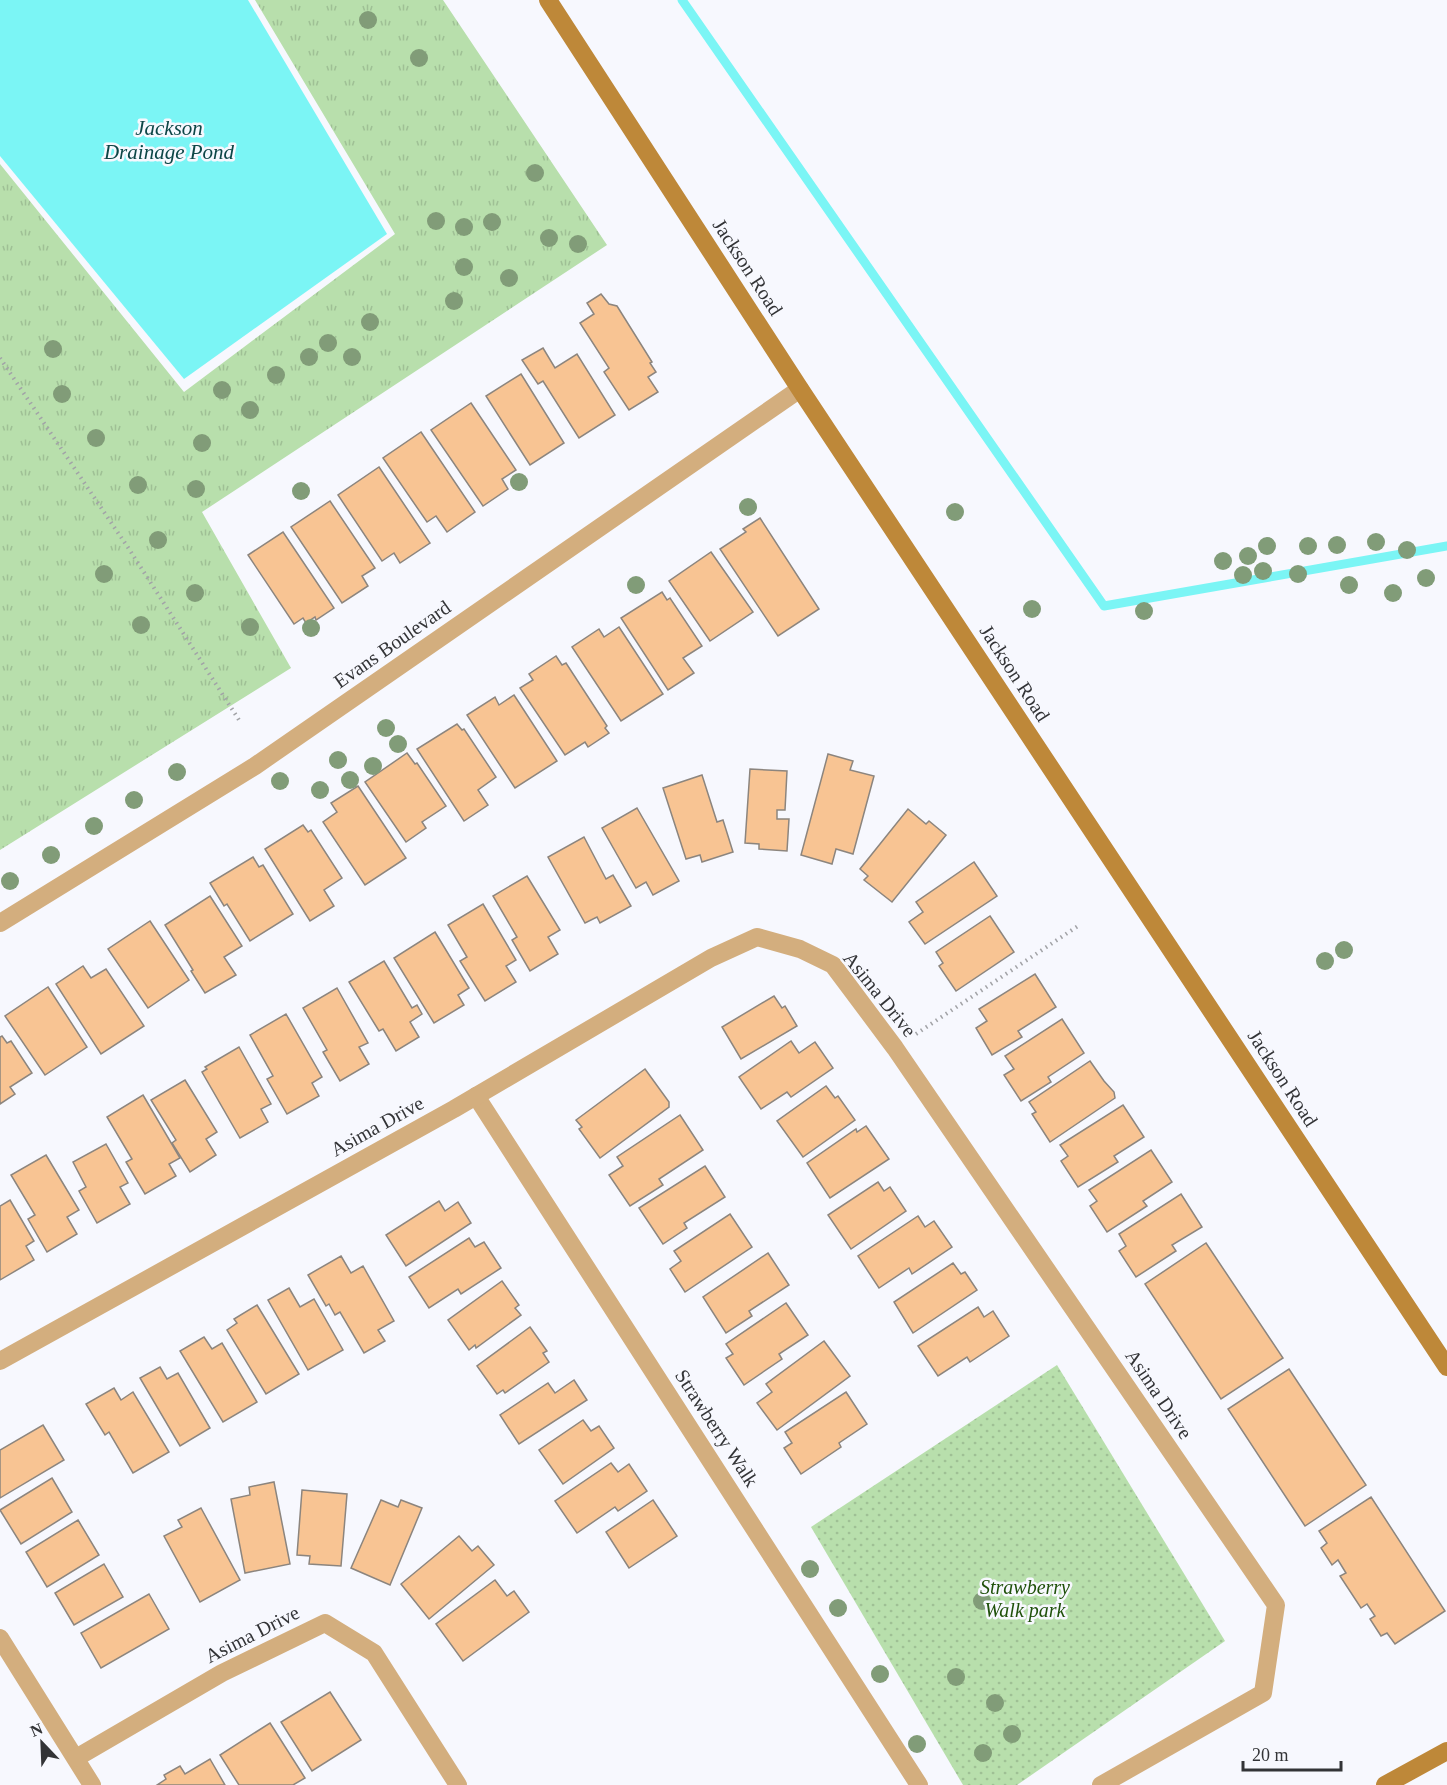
<svg xmlns="http://www.w3.org/2000/svg" width="1447" height="1785" font-family="Georgia,serif">
<style>
.grass{fill:url(#grass-tufts)}
.park{fill:url(#park-dots)}
.water{fill:#7bf5f5}
.lines{fill:none;stroke-linecap:round;stroke-linejoin:round}
.stream{stroke:#7bf5f5;stroke-width:9}
.building{fill:#f8c493;stroke:#8c857e;stroke-width:1.5}
.path{stroke:#a2a3a7;stroke-width:4;stroke-dasharray:1.5 4.5;stroke-linecap:butt}
.minor{stroke:#d3ae7e;stroke-width:18}
.tertiary{stroke:#d3ae7e;stroke-width:18}
.secondary{stroke:#be8839;stroke-width:18}
.tree{fill:#819c78}
.labels{text-anchor:middle;dominant-baseline:central;stroke-width:5;stroke-linejoin:round;paint-order:stroke}
.street-label{font-size:20px;fill:#333437;stroke:#f7f8fe}
.park-label{font-size:20px;font-style:italic;fill:#20510b;stroke:#f7f8fe}
.water-label{font-size:21px;font-style:italic;fill:#0d4647;stroke:#f7f8fe}
</style>
<defs>
<pattern id="grass-tufts" width="24" height="20" patternUnits="userSpaceOnUse" patternTransform="scale(1.5)"><rect width="24" height="20" fill="#b8dfac"/><path d="M3 7l-1-3M5 7V3M7 7l1-3M15 17l-1-3M17 17v-4M19 17l1-3" fill="none" stroke="#9fc095"/></pattern>
<pattern id="park-dots" width="8" height="8" patternUnits="userSpaceOnUse" patternTransform="scale(1.5)"><rect width="8" height="8" fill="#b8dfac"/><path d="M2 2h.1M6 6h.1" fill="none" stroke="#9fc095" stroke-width="1.8" stroke-linecap="round"/></pattern>
</defs>
<rect width="100%" height="100%" fill="#f7f8fe"/>
<!-- grass -->
<polygon class="grass" points="255,0 443,0 607,245 202,512 291,668 0,850 0,164 184,392 395,234"/>
<!-- park -->
<polygon class="park" points="1057,1365 1225,1641 1017,1785 963,1785 811,1527"/>
<!-- water -->
<polygon class="water" points="0,0 248,0 387,234 184,379 0,156"/>
<g class="lines">
<!-- stream -->
<polyline class="stream" points="682,0 1104,606 1447,546"/>
</g>
<!-- building -->
<g class="building">
<polygon points="601,294 609,304 617,306 652,362 650,363 656,372 648,377 658,392 629,410 604,372 609,368 580,323 594,314 587,303"/>
<polygon points="543,348 555,368 577,354 615,415 579,438 543,381 538,384 522,360"/>
<polygon points="521,374 564,443 530,465 486,396"/>
<polygon points="471,403 516,470 502,479 508,489 483,506 431,430"/>
<polygon points="421,432 475,512 447,532 436,516 427,522 383,458"/>
<polygon points="379,467 430,543 400,563 394,553 382,561 338,495"/>
<polygon points="330,501 375,568 362,576 368,586 342,603 291,527"/>
<polygon points="760,518 819,609 778,636 720,549 746,532 743,529"/>
<polygon points="283,532 334,608 316,620 315,617 306,623 303,618 294,624 248,555"/>
<polygon points="711,552 753,612 710,641 669,581"/>
<polygon points="662,592 667,600 670,598 702,646 683,658 694,673 668,690 621,618"/>
<polygon points="619,627 663,694 621,721 572,647 599,629 604,637"/>
<polygon points="556,656 562,665 566,663 607,726 605,728 609,733 588,747 585,742 565,755 520,688 533,680 529,674"/>
<polygon points="514,695 557,761 515,788 467,715 495,697 499,705"/>
<polygon points="457,724 462,730 464,729 496,777 478,790 488,805 464,821 417,749"/>
<polygon points="407,753 415,764 417,763 446,806 422,822 426,828 406,842 365,782"/>
<polygon points="828,754 853,761 850,770 874,776 853,854 836,849 832,864 801,855"/>
<polygon points="750,769 787,771 785,810 777,810 777,819 789,819 787,851 759,849 759,844 745,843"/>
<polygon points="702,775 717,822 723,820 733,852 702,862 700,855 686,859 663,788"/>
<polygon points="358,786 406,858 365,885 323,822 337,812 331,803"/>
<polygon points="637,808 679,881 653,895 646,882 636,888 602,828"/>
<polygon points="908,809 926,824 929,821 946,835 892,902 864,880 868,876 860,869"/>
<polygon points="303,825 308,832 311,830 342,878 324,890 334,906 310,921 265,849"/>
<polygon points="584,837 606,879 613,875 631,906 600,923 597,917 585,923 548,857"/>
<polygon points="253,857 259,867 263,865 293,914 250,941 227,904 224,906 210,883"/>
<polygon points="974,862 997,896 925,944 909,922 923,912 916,902"/>
<polygon points="527,876 560,930 548,937 558,954 530,971 512,940 517,937 493,896"/>
<polygon points="210,896 242,946 224,957 236,975 205,993 191,971 193,970 165,925"/>
<polygon points="483,904 516,960 506,966 516,982 485,1001 460,961 467,957 448,925"/>
<polygon points="990,916 1014,952 956,991 939,966 943,963 936,952"/>
<polygon points="150,921 189,980 148,1008 108,949"/>
<polygon points="435,932 469,988 458,995 464,1005 434,1023 394,958"/>
<polygon points="384,961 412,1008 417,1005 422,1014 410,1022 419,1037 396,1051 383,1029 379,1031 349,982"/>
<polygon points="83,966 91,978 106,969 144,1026 101,1054 56,984"/>
<polygon points="1035,974 1056,1007 1018,1031 1022,1037 992,1055 976,1028 987,1021 979,1009"/>
<polygon points="48,987 87,1047 45,1075 5,1016"/>
<polygon points="337,988 368,1043 359,1047 369,1064 340,1081 323,1052 327,1050 303,1008"/>
<polygon points="774,996 782,1008 785,1006 797,1026 741,1059 722,1027"/>
<polygon points="286,1014 322,1077 312,1083 319,1096 287,1114 267,1079 273,1076 250,1035"/>
<polygon points="1062,1019 1084,1053 1048,1077 1051,1082 1021,1101 1004,1075 1014,1069 1005,1056"/>
<polygon points="2,1036 7,1043 11,1041 32,1073 10,1087 15,1094 0,1104 0,1037"/>
<polygon points="791,1041 799,1053 815,1042 833,1068 791,1097 787,1092 761,1109 739,1077"/>
<polygon points="239,1047 271,1104 261,1109 268,1122 240,1138 202,1072 207,1069 205,1067"/>
<polygon points="1090,1061 1104,1081 1114,1092 1115,1098 1050,1142 1032,1114 1036,1112 1029,1102"/>
<polygon points="645,1069 669,1102 669,1107 600,1158 579,1129 582,1127 576,1120"/>
<polygon points="185,1080 217,1132 206,1139 216,1155 190,1172 172,1143 176,1140 151,1100"/>
<polygon points="826,1086 835,1098 838,1096 855,1120 803,1157 777,1121"/>
<polygon points="143,1095 180,1158 169,1164 176,1176 145,1194 126,1162 132,1159 107,1117"/>
<polygon points="1123,1105 1144,1137 1114,1156 1118,1162 1078,1187 1061,1161 1068,1156 1060,1145"/>
<polygon points="680,1115 703,1150 659,1179 663,1185 630,1206 609,1175 623,1166 617,1157"/>
<polygon points="866,1126 889,1159 830,1198 807,1163 856,1129 857,1132"/>
<polygon points="106,1144 128,1183 120,1187 130,1204 97,1223 79,1191 86,1187 73,1162"/>
<polygon points="1151,1150 1172,1182 1143,1201 1147,1206 1107,1232 1090,1206 1097,1201 1089,1190"/>
<polygon points="46,1155 79,1210 67,1217 77,1234 47,1252 28,1219 35,1215 11,1175"/>
<polygon points="705,1166 725,1197 684,1223 687,1228 663,1244 639,1208"/>
<polygon points="878,1182 884,1191 890,1187 906,1211 851,1249 828,1215"/>
<polygon points="1181,1194 1202,1227 1172,1245 1176,1251 1136,1277 1119,1251 1126,1246 1119,1234"/>
<polygon points="10,1200 34,1241 26,1246 34,1260 0,1280 0,1206"/>
<polygon points="439,1201 445,1211 458,1202 471,1223 406,1266 386,1235"/>
<polygon points="730,1214 752,1247 685,1292 670,1269 681,1261 674,1251"/>
<polygon points="918,1216 925,1227 934,1221 952,1247 912,1274 909,1268 879,1288 858,1256"/>
<polygon points="469,1238 475,1247 484,1242 501,1268 461,1294 458,1289 429,1308 409,1277"/>
<polygon points="1206,1243 1283,1358 1221,1399 1145,1284"/>
<polygon points="768,1253 789,1285 749,1311 752,1316 726,1333 703,1297"/>
<polygon points="341,1256 351,1273 363,1266 394,1321 378,1330 385,1341 364,1353 340,1312 335,1315 329,1304 326,1306 308,1275"/>
<polygon points="953,1263 961,1274 965,1272 977,1290 913,1333 894,1302"/>
<polygon points="502,1281 519,1305 515,1308 521,1315 476,1348 475,1345 469,1350 448,1320"/>
<polygon points="289,1288 300,1307 314,1299 343,1350 308,1370 268,1300"/>
<polygon points="786,1303 808,1335 779,1354 782,1359 744,1385 726,1358 733,1354 726,1344"/>
<polygon points="257,1305 299,1374 266,1394 227,1330 237,1323 234,1319"/>
<polygon points="978,1307 984,1317 993,1311 1009,1336 970,1362 967,1357 938,1376 918,1346"/>
<polygon points="530,1327 547,1351 543,1353 549,1362 505,1393 503,1390 497,1394 477,1366"/>
<polygon points="204,1337 212,1349 222,1343 257,1402 223,1422 180,1351"/>
<polygon points="824,1341 850,1376 777,1430 757,1403 772,1392 766,1384"/>
<polygon points="160,1367 167,1379 178,1373 210,1428 180,1446 140,1378"/>
<polygon points="1289,1369 1366,1485 1305,1526 1228,1409"/>
<polygon points="574,1380 587,1400 519,1444 500,1415 548,1383 555,1393"/>
<polygon points="114,1388 121,1400 133,1392 169,1452 133,1473 109,1432 105,1435 86,1404"/>
<polygon points="846,1392 867,1424 839,1443 841,1447 801,1474 784,1448 792,1443 785,1432"/>
<polygon points="583,1420 591,1431 599,1426 614,1448 563,1484 539,1450"/>
<polygon points="43,1425 64,1460 0,1498 0,1450"/>
<polygon points="611,1463 618,1472 629,1464 647,1491 618,1511 615,1507 577,1533 555,1501"/>
<polygon points="52,1478 72,1512 21,1544 0,1510"/>
<polygon points="274,1482 290,1564 245,1573 231,1499 250,1495 249,1487"/>
<polygon points="302,1490 347,1494 341,1566 309,1564 310,1556 297,1555"/>
<polygon points="1371,1497 1445,1611 1395,1644 1387,1633 1381,1636 1370,1619 1375,1616 1367,1604 1361,1608 1340,1576 1346,1573 1338,1560 1332,1565 1321,1548 1327,1543 1319,1531"/>
<polygon points="381,1500 398,1507 401,1500 422,1508 390,1585 351,1568"/>
<polygon points="653,1500 677,1536 629,1568 606,1532"/>
<polygon points="201,1508 240,1580 200,1602 164,1536 182,1527 178,1520"/>
<polygon points="78,1520 99,1555 47,1587 26,1552"/>
<polygon points="459,1536 472,1551 478,1546 494,1565 429,1619 401,1584"/>
<polygon points="104,1564 123,1597 74,1625 55,1593"/>
<polygon points="495,1580 507,1596 514,1591 529,1612 463,1661 436,1624"/>
<polygon points="149,1594 169,1629 101,1668 81,1633"/>
<polygon points="330,1692 361,1740 312,1771 281,1722"/>
<polygon points="270,1723 305,1778 293,1785 239,1785 220,1755"/>
<polygon points="210,1759 225,1785 157,1785 166,1779 164,1775 180,1766 185,1774"/>
</g>
<g class="lines">
<!-- path -->
<g class="path">
<polyline points="0,358 129,549 239,720"/>
<polyline points="916,1034 1078,926"/>
</g>
<!-- minor -->
<g class="minor">
<polyline points="476,1096 919,1785"/>
<polyline points="0,1361 454,1109 711,958 757,937 800,949 833,965 895,1048 1276,1605 1263,1693 1101,1785"/>
<polyline points="0,1638 92,1785"/>
<polyline points="76,1758 222,1673 325,1623 374,1653 458,1785"/>
</g>
<!-- tertiary -->
<polyline class="tertiary" points="0,923 255,766 800,389"/>
<!-- secondary -->
<g class="secondary">
<polyline points="548,0 800,389 1447,1367"/>
<polyline points="1385,1785 1447,1751"/>
</g>
</g>
<!-- trees -->
<g class="tree">
<circle cx="368" cy="20" r="9"/>
<circle cx="419" cy="58" r="9"/>
<circle cx="535" cy="173" r="9"/>
<circle cx="436" cy="221" r="9"/>
<circle cx="492" cy="222" r="9"/>
<circle cx="464" cy="227" r="9"/>
<circle cx="549" cy="238" r="9"/>
<circle cx="578" cy="244" r="9"/>
<circle cx="464" cy="267" r="9"/>
<circle cx="509" cy="278" r="9"/>
<circle cx="454" cy="301" r="9"/>
<circle cx="370" cy="322" r="9"/>
<circle cx="328" cy="343" r="9"/>
<circle cx="53" cy="349" r="9"/>
<circle cx="309" cy="357" r="9"/>
<circle cx="352" cy="357" r="9"/>
<circle cx="276" cy="375" r="9"/>
<circle cx="222" cy="390" r="9"/>
<circle cx="62" cy="394" r="9"/>
<circle cx="250" cy="410" r="9"/>
<circle cx="96" cy="438" r="9"/>
<circle cx="202" cy="443" r="9"/>
<circle cx="519" cy="482" r="9"/>
<circle cx="138" cy="485" r="9"/>
<circle cx="196" cy="489" r="9"/>
<circle cx="301" cy="491" r="9"/>
<circle cx="748" cy="507" r="9"/>
<circle cx="955" cy="512" r="9"/>
<circle cx="158" cy="540" r="9"/>
<circle cx="1376" cy="542" r="9"/>
<circle cx="1337" cy="545" r="9"/>
<circle cx="1267" cy="546" r="9"/>
<circle cx="1308" cy="546" r="9"/>
<circle cx="1407" cy="550" r="9"/>
<circle cx="1248" cy="556" r="9"/>
<circle cx="1223" cy="561" r="9"/>
<circle cx="1263" cy="571" r="9"/>
<circle cx="104" cy="574" r="9"/>
<circle cx="1298" cy="574" r="9"/>
<circle cx="1243" cy="575" r="9"/>
<circle cx="1426" cy="578" r="9"/>
<circle cx="636" cy="585" r="9"/>
<circle cx="1349" cy="585" r="9"/>
<circle cx="195" cy="593" r="9"/>
<circle cx="1393" cy="593" r="9"/>
<circle cx="1032" cy="609" r="9"/>
<circle cx="1144" cy="611" r="9"/>
<circle cx="141" cy="625" r="9"/>
<circle cx="250" cy="627" r="9"/>
<circle cx="311" cy="628" r="9"/>
<circle cx="386" cy="728" r="9"/>
<circle cx="398" cy="744" r="9"/>
<circle cx="338" cy="760" r="9"/>
<circle cx="373" cy="766" r="9"/>
<circle cx="177" cy="772" r="9"/>
<circle cx="350" cy="780" r="9"/>
<circle cx="280" cy="781" r="9"/>
<circle cx="320" cy="790" r="9"/>
<circle cx="134" cy="800" r="9"/>
<circle cx="94" cy="826" r="9"/>
<circle cx="51" cy="855" r="9"/>
<circle cx="10" cy="881" r="9"/>
<circle cx="1344" cy="950" r="9"/>
<circle cx="1325" cy="961" r="9"/>
<circle cx="810" cy="1569" r="9"/>
<circle cx="982" cy="1601" r="9"/>
<circle cx="838" cy="1608" r="9"/>
<circle cx="880" cy="1674" r="9"/>
<circle cx="956" cy="1677" r="9"/>
<circle cx="995" cy="1703" r="9"/>
<circle cx="1012" cy="1734" r="9"/>
<circle cx="917" cy="1744" r="9"/>
<circle cx="983" cy="1753" r="9"/>
</g>
<g class="labels">
<!-- street labels -->
<g class="street-label">
<text transform="translate(748 267) rotate(57)">Jackson Road</text>
<text transform="translate(392 644) rotate(-35)">Evans Boulevard</text>
<text transform="translate(1015 673) rotate(57)">Jackson Road</text>
<text transform="translate(880 994) rotate(51)">Asima Drive</text>
<text transform="translate(1283 1078) rotate(57)">Jackson Road</text>
<text transform="translate(377 1126) rotate(-29)">Asima Drive</text>
<text transform="translate(1159 1394) rotate(56)">Asima Drive</text>
<text transform="translate(717 1428) rotate(57)">Strawberry Walk</text>
<text transform="translate(252 1634) rotate(-27)">Asima Drive</text>
</g>
<!-- park labels -->
<g class="park-label">
<text x="1025" y="1587">Strawberry<tspan x="1025" dy="23">Walk park</tspan></text>
</g>
<!-- water labels -->
<g class="water-label">
<text x="169" y="128">Jackson<tspan x="169" dy="24">Drainage Pond</tspan></text>
</g>
</g>
<!-- north arrow -->
<g transform="translate(42 1743) rotate(337)" stroke="#f7f8fe" stroke-width="4.5" paint-order="stroke">
<path d="M0-4.5L10 22L0 15L-10 22Z" fill="#333437"/>
<text y="-9" font-size="16" font-weight="bold" text-anchor="middle" fill="#333437">N</text>
</g>
<!-- scale -->
<path d="M1243 1761v9h98v-9" fill="none" stroke="#333437" stroke-width="3"/>
<text x="1252" y="1761" font-size="18" fill="#333437" stroke="#f7f8fe" stroke-width="4.5" paint-order="stroke">20 m</text>
</svg>
